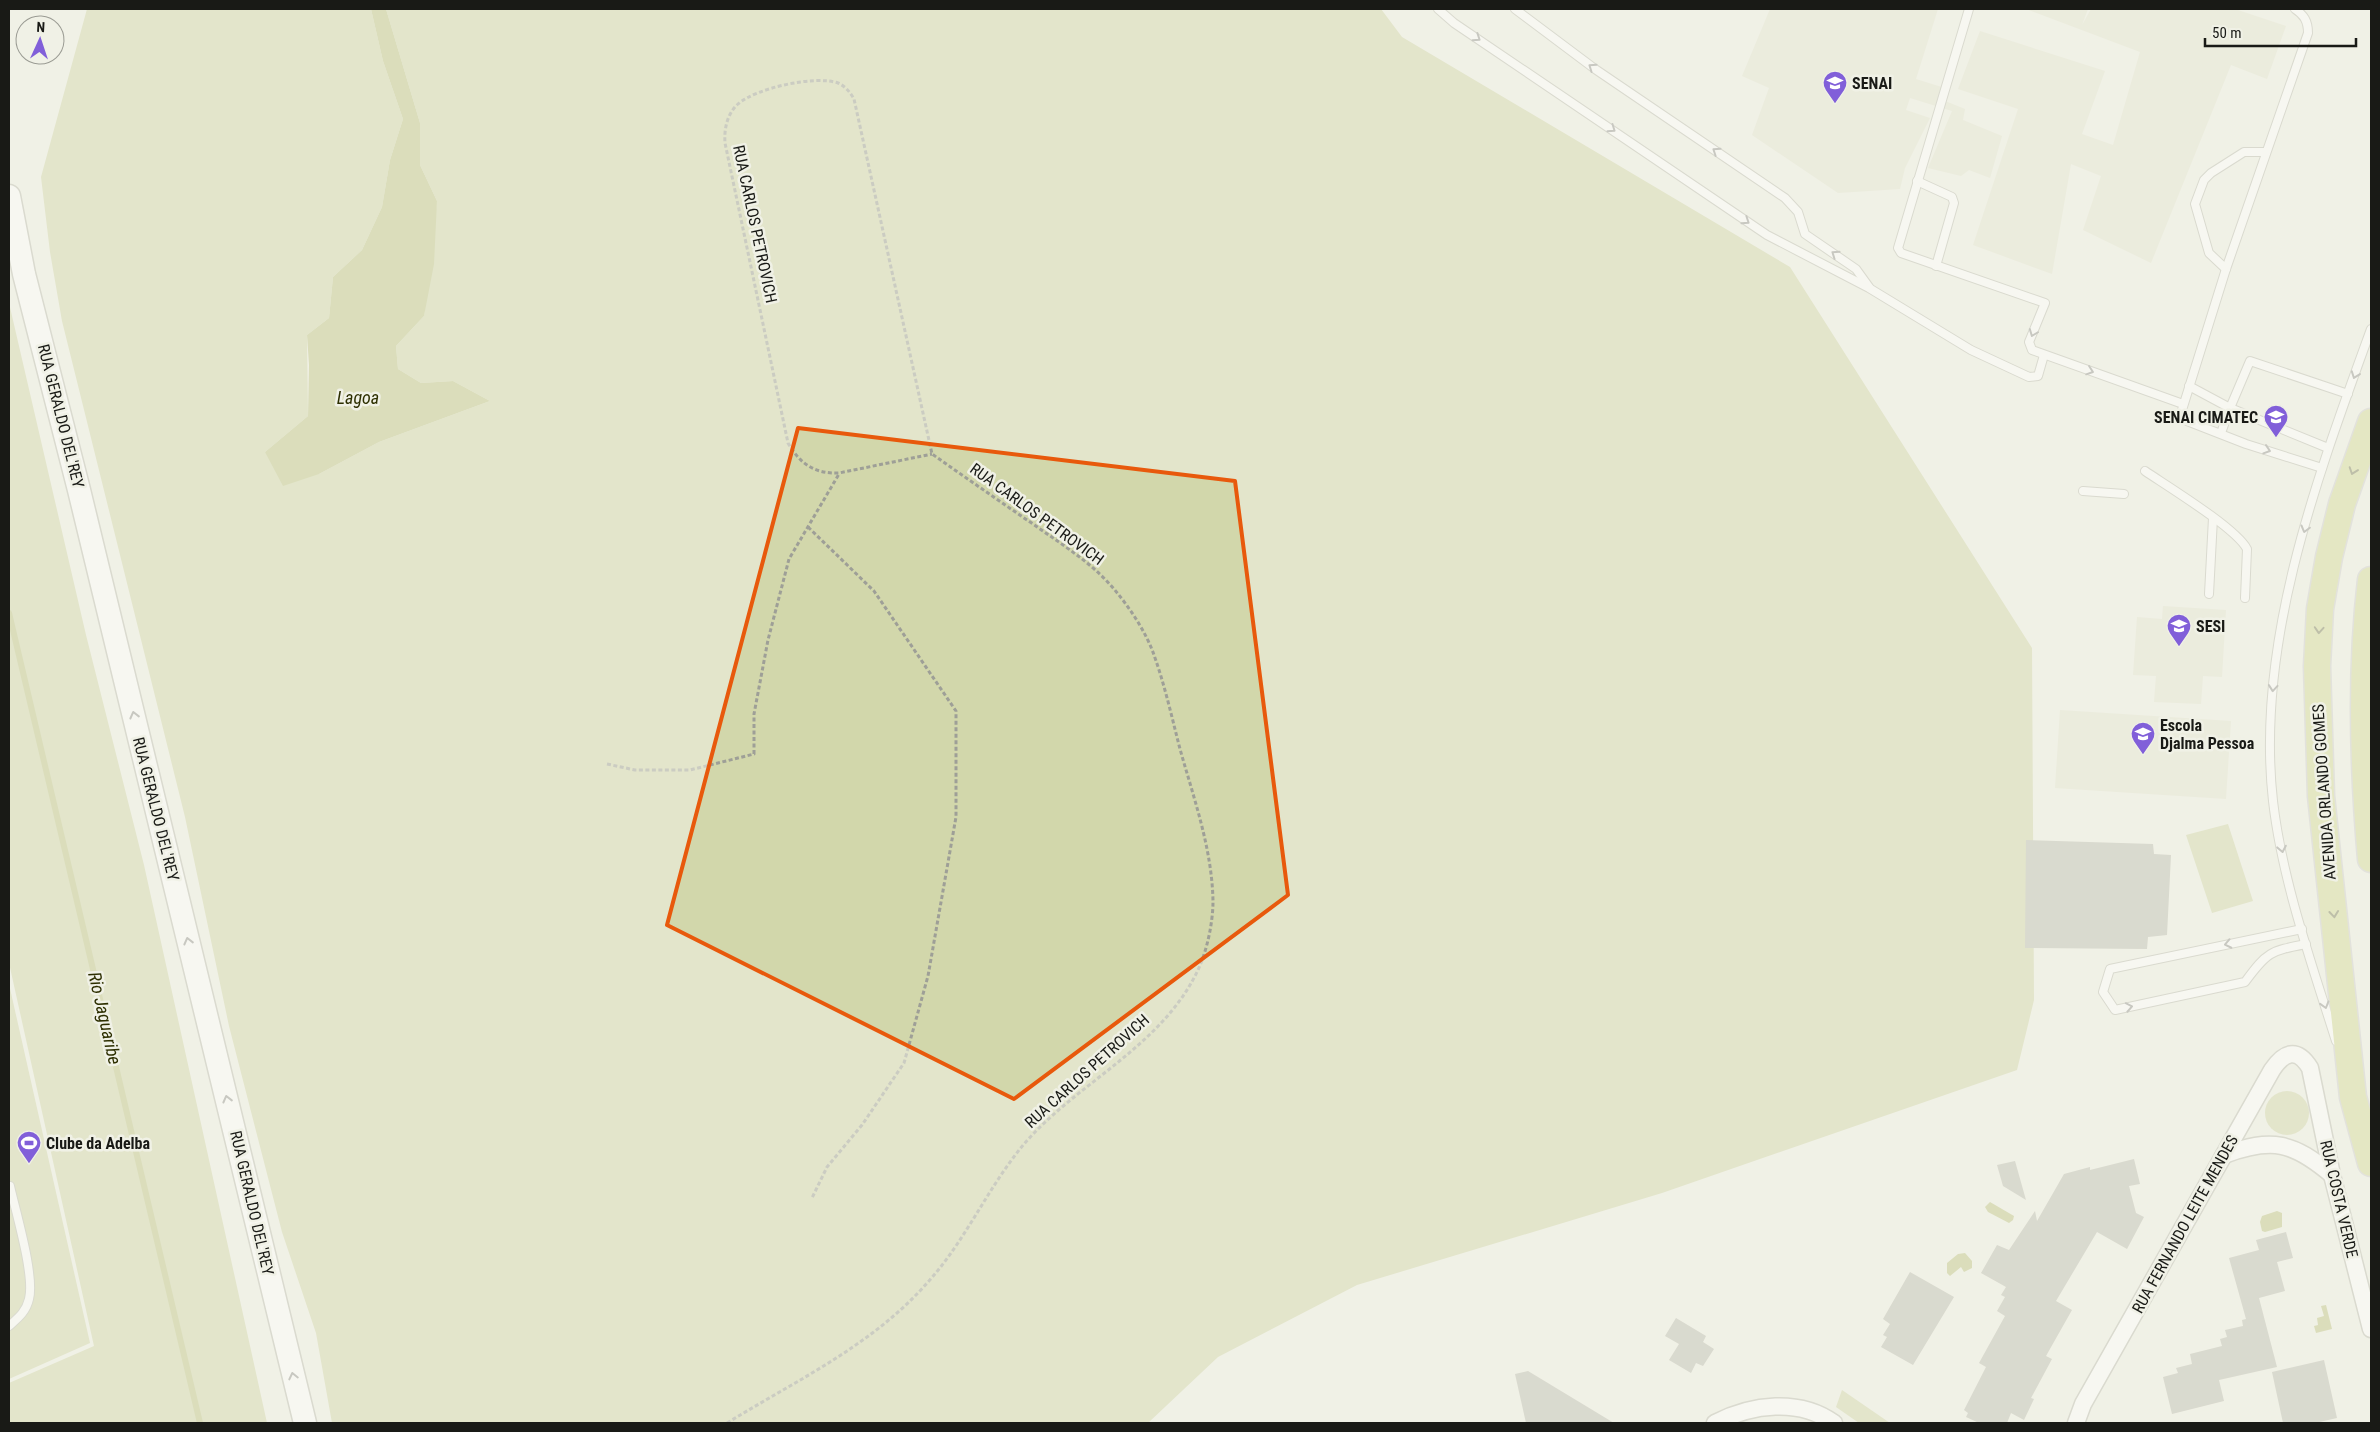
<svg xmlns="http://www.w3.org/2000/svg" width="2380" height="1432" font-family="'Roboto Condensed',sans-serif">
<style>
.built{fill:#e4e6d3}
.green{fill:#d2d7ab}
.water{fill:#c0c688}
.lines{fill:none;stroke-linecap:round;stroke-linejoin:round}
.stream{stroke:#c0c688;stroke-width:6}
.building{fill:#bdbeb3}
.lane-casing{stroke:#bebfb4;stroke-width:10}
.street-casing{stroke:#bebfb4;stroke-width:19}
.secondary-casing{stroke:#bebfb4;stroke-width:25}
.primary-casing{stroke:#d1d1d0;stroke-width:29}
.path{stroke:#9e9f97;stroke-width:3;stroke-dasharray:4 2.5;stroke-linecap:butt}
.lane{stroke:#fff;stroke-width:8}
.street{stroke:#fff;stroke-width:16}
.secondary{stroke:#fff;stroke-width:22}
.primary{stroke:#d6db9a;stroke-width:26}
.oneway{stroke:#989896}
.oneway2{stroke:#81845f}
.marked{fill:none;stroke:#e8590c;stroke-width:4;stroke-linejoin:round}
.labels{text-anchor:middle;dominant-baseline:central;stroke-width:5;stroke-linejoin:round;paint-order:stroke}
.poi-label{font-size:16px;font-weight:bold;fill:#191a16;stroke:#f0f1e6;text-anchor:start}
.street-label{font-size:16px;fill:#191a16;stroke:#f0f1e6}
.water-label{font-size:18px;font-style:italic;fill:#2d2f00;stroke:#f0f1e6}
</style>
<rect width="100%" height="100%" fill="#f0f1e6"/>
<!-- built -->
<g class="built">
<polygon points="1770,9 1938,9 1916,79 1948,89 1945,101 1965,109 1963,120 2002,136 1990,178 1969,170 1961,176 1928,168 1952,111 1910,98 1906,110 1930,118 1905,168 1900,189 1838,193 1752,135 1769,88 1742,76"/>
<polygon points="2026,9 2088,9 2082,25 2091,9 2235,9 2286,26 2267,79 2231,65 2151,263 2083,230 2101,176 2071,164 2052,274 1973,245 2018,109 1958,89 1980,31 2105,71 2082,134 2113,145 2140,52"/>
<polygon points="2163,606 2226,610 2222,677 2203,676 2201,704 2154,702 2156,676 2133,675 2137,617 2162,619"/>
<polygon points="2060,710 2231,721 2226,799 2055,788"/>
</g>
<!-- green -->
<g class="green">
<polygon points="87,9 371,9 383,61 403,119 390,160 382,207 362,250 333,277 329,318 307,335 308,416 265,452 319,474 379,442 490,401 453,381 421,383 398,369 396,346 424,316 437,201 420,165 420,123 386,9 1381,9 1402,37 1790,267 2032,648 2034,1000 2017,1070 1662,1193 1357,1285 1218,1357 1148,1423 332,1423 316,1333 282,1232 229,1026 185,817 62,321 50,252 41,177"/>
<polygon points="9,303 86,635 144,865 267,1423 9,1423 9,1383 94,1346 9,963"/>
<polygon points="2228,824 2253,901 2212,913 2186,835"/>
<polygon points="9,984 90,1343 9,1379"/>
<circle cx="2287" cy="1113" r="22"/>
<polygon points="1842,1390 1890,1423 1859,1423 1836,1407"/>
</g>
<!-- water -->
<g class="water">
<polygon points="371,9 386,9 420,123 420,165 437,201 434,264 424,316 396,346 398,369 421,383 453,381 490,401 379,442 319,474 283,486 265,452 308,416 309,365 307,335 329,318 333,277 362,250 382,207 390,160 403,119 383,61"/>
<polygon points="1990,1202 2014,1216 2013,1220 2009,1223 1988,1212 1985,1207"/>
<polygon points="2277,1211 2282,1213 2282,1227 2265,1232 2262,1231 2260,1222 2262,1216"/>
<polygon points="1965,1253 1972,1261 1972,1268 1964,1272 1961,1267 1950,1276 1947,1273 1947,1263 1958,1254"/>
<polygon points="2326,1305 2332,1329 2316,1333 2314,1326 2318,1325 2317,1318 2324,1316 2321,1306"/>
</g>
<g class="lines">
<!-- stream -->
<polyline class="stream" points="9,613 200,1423"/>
</g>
<!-- building -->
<g class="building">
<polygon points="2026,840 2153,844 2154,854 2171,855 2167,935 2148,937 2147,949 2025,948"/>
<polygon points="2134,1159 2140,1184 2129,1186 2136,1213 2144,1217 2127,1249 2097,1232 2056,1301 2072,1310 2046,1356 2052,1359 2031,1398 2034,1399 2024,1420 2011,1413 2007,1423 1979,1423 1966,1417 1968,1413 1964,1410 1986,1367 1979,1363 2005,1316 1997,1311 2005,1297 2001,1295 2006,1287 1981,1273 1997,1245 2009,1250 2035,1211 2037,1221 2064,1174 2090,1167 2090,1170"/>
<polygon points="2015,1161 2026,1200 2003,1186 1997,1165"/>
<polygon points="2286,1232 2293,1258 2277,1262 2285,1291 2259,1298 2277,1367 2219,1380 2224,1401 2172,1414 2163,1377 2178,1373 2176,1368 2192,1364 2190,1354 2222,1346 2220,1339 2227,1337 2225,1330 2243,1326 2242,1320 2246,1319 2229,1258 2259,1250 2256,1240"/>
<polygon points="1910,1272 1954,1297 1913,1365 1881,1347 1887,1337 1883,1335 1890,1324 1883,1319"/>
<polygon points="1676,1318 1706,1336 1703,1342 1714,1349 1703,1366 1696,1363 1691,1373 1669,1360 1679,1344 1665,1336"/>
<polygon points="2324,1360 2337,1418 2315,1423 2283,1423 2272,1372"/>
<polygon points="1528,1371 1614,1423 1526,1423 1515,1374"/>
</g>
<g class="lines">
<defs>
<g id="lane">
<polyline points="1438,9 1454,23 1767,235 1869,288 1971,350 2029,377 2038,376 2044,355"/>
<polyline points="1515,9 1595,69 1785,198 1798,212 1805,234 1856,269 1869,287"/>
<polyline points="1969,9 1898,248 1901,253 2045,303 2029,342 2032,350 2183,404"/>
<path d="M2295,9C2304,15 2308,21 2308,33L2226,269L2182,410L2183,416L2187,421L2246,444L2322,468"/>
<polyline points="1917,181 1952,197 1954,203 1936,266"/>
<polyline points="2226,269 2209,253 2195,204 2204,180 2211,173 2244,152 2266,152"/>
<polyline points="2189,386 2230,408 2250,361 2348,394"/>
<polyline points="2221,433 2230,408 2328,448"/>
<path d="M2145,471C2167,486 2236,528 2247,549L2245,598"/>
<polyline points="2083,491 2124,494"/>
<polyline points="2209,594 2213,518"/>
<path d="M2302,929L2110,969L2103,992L2115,1010L2245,982C2267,952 2270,951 2306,944"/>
<path d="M2336,1041C2312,965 2282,880 2273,801C2255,642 2318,475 2371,329"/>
<path d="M9,1326C18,1318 26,1312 29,1299C35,1276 16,1213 10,1186"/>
</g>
<g id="street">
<path d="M2224,1155C2272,1137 2293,1142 2332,1175"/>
<path d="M1715,1423C1752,1404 1799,1398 1834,1423"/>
<path d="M2076,1423L2083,1404L2272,1070C2284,1052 2297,1047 2310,1068L2332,1175L2371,1329"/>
</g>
<polyline id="secondary" points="9,196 24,274 79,490 305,1423"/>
<g id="primary">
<polyline points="2371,422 2342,504 2329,557 2320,609 2317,666 2321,796 2353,1097 2371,1163"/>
<path d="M2371,580C2360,673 2363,767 2371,859"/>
</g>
</defs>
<!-- lane casing -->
<use href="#lane" class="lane-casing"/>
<!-- street casing -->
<use href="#street" class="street-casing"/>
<!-- secondary casing -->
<use href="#secondary" class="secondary-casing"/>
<!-- primary casing -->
<use href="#primary" class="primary-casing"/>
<!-- path -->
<g class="path">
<polyline points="808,527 874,591 956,711 956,817 928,976 904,1063 862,1125 827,1167 812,1198"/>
<polyline points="607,764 635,770 690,770 754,754 754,714 768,640 789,559 839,474"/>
<path d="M727,1423C797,1380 873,1345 928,1282C966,1240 988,1187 1024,1144C1076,1084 1158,1048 1195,976C1206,956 1213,924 1213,901C1212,849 1194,799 1180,749C1172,718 1165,686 1154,655C1146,632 1130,608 1114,589C1091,562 1061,544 1033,524C999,501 965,477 932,454L854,99C850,92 845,86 838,83C815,75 756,88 738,104C727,114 724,129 725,143L788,443C800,464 815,474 839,473L932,454"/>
</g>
<!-- lane -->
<use href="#lane" class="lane"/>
<!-- street -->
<use href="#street" class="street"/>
<!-- secondary -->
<use href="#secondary" class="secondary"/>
<!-- primary -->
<use href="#primary" class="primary"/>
</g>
<!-- one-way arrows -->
<defs><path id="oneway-chevron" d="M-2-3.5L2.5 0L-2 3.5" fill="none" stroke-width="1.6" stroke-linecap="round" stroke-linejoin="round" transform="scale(1.25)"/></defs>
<g class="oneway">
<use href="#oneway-chevron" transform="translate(1477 38) rotate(34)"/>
<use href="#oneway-chevron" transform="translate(1592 67) rotate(-145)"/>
<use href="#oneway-chevron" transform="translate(1612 129) rotate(35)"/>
<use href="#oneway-chevron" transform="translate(1716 151) rotate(-146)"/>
<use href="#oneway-chevron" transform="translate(1746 221) rotate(34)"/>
<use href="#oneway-chevron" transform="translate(1835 254) rotate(-145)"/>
<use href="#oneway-chevron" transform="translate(2033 333) rotate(111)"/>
<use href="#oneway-chevron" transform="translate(2090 371) rotate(19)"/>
<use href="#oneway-chevron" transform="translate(2355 375) rotate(110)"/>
<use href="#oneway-chevron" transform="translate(2267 450) rotate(18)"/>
<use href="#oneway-chevron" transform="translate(2305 529) rotate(105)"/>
<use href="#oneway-chevron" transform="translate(2273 688) rotate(95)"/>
<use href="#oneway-chevron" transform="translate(134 715) rotate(-104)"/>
<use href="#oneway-chevron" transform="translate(2282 849) rotate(79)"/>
<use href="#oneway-chevron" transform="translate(188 941) rotate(-104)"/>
<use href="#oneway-chevron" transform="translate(2228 944) rotate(168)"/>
<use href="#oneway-chevron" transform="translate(2325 1005) rotate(73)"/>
<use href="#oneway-chevron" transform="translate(2129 1007) rotate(-11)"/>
<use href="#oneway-chevron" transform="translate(227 1099) rotate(-104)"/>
<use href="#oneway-chevron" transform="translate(293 1376) rotate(-103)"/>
</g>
<g class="oneway2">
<use href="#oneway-chevron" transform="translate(2353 471) rotate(109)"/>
<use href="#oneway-chevron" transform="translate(2319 630) rotate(94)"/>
<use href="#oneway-chevron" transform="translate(2334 914) rotate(84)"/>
</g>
<!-- marked area -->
<path d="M0 0H2380V1432H0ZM798,428L1235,481L1288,895L1014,1099L667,925Z" fill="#f0f1e6" fill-opacity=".55" fill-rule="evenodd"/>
<path class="marked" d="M798,428L1235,481L1288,895L1014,1099L667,925Z"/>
<!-- icons -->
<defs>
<symbol id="university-pin" viewBox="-11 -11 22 30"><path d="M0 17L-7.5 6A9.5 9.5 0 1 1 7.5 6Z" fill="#815fd9" stroke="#f0f1e6"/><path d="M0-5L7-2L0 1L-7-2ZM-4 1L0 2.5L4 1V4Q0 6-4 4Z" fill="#fff"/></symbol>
<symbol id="school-pin" viewBox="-11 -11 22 30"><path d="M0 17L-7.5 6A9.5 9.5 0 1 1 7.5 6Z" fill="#815fd9" stroke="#f0f1e6"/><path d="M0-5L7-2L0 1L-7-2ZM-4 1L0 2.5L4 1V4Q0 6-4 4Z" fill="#fff"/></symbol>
<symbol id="stadium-pin" viewBox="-11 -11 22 30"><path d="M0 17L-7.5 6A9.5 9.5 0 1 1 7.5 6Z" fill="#815fd9" stroke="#f0f1e6"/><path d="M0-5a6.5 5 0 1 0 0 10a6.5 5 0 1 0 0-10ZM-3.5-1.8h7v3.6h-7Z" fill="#fff"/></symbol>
</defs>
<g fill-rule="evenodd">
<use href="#university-pin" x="1821" y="69" width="28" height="38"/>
<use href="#university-pin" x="2262" y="403" width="28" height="38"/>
<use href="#school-pin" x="2165" y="612" width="28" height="38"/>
<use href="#school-pin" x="2129" y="720" width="28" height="38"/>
<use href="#stadium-pin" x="15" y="1129" width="28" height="38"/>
</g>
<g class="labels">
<!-- poi labels -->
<g class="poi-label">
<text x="1852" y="83">SENAI</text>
<text x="2258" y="417" text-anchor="end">SENAI CIMATEC</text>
<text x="2196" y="626">SESI</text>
<text x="2160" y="725">Escola<tspan x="2160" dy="18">Djalma Pessoa</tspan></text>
<text x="46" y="1143">Clube da Adelba</text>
</g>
<!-- street labels -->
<g class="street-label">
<text transform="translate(755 224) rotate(78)">RUA CARLOS PETROVICH</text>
<text transform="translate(61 416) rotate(76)">RUA GERALDO DEL'REY</text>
<text transform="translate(1037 514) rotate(36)">RUA CARLOS PETROVICH</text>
<text transform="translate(2324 792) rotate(-94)">AVENIDA ORLANDO GOMES</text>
<text transform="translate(156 809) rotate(76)">RUA GERALDO DEL'REY</text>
<text transform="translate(1087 1071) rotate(-42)">RUA CARLOS PETROVICH</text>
<text transform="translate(2339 1199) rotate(77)">RUA COSTA VERDE</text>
<text transform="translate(252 1203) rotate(77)">RUA GERALDO DEL'REY</text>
<text transform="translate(2185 1224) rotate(-61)">RUA FERNANDO LEITE MENDES</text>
</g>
<!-- water labels -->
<g class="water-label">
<text x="358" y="397">Lagoa</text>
<text transform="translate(105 1018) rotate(77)">Rio Jaguaribe</text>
</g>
</g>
<!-- border -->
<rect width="2380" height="1432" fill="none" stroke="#191a16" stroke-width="20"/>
<!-- north arrow -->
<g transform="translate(40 40) rotate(3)"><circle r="24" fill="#f0f1e6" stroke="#9a9b93"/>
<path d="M0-4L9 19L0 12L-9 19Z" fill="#815fd9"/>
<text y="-8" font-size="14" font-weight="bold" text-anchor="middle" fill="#191a16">N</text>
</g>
<!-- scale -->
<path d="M2205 38v8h151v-8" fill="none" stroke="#191a16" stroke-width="2.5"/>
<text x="2212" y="38" font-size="15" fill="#191a16" stroke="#f0f1e6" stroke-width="4" paint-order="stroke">50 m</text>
</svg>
